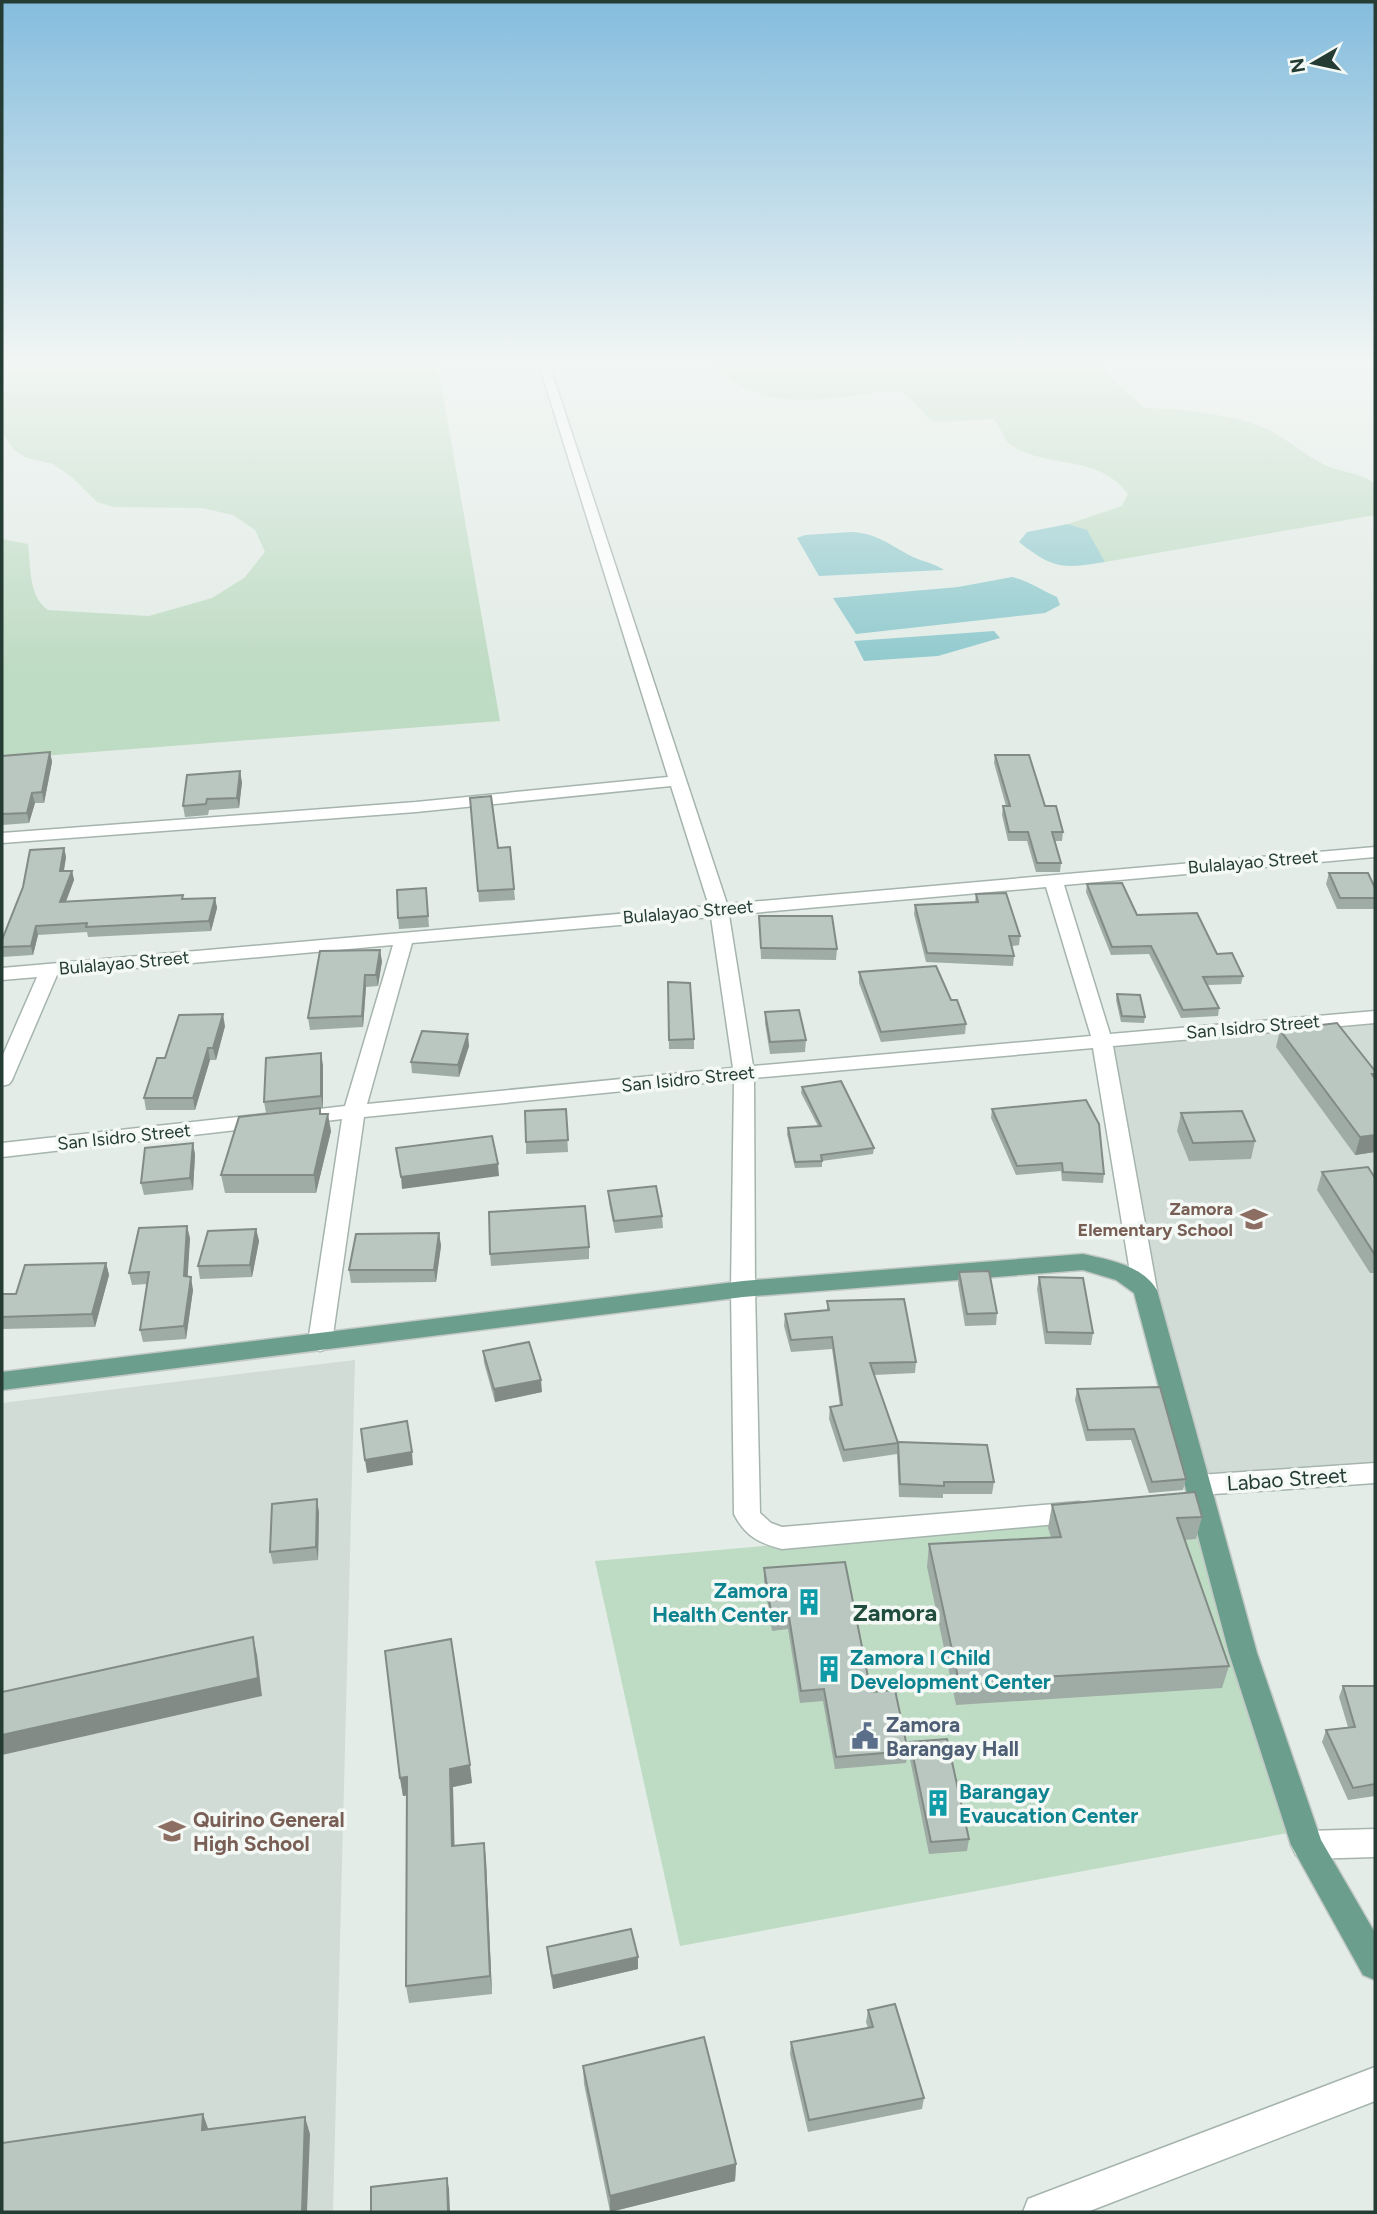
<svg xmlns="http://www.w3.org/2000/svg" width="1377" height="2214" font-family="Figtree,sans-serif">
<style>
.built{fill:#d2dcd6}
.green{fill:#bedbc3}
.water{fill:#8fc9cd}
.lines{fill:none;stroke-linecap:round;stroke-linejoin:round}
.minor-casing{stroke:#a6b4ae;stroke-width:3}
.major-casing{stroke:#c2c8c6;stroke-width:3}
.minor{fill:#fff;fill-rule:evenodd}
.major{fill:#6b9e8d;fill-rule:evenodd}
.wall{fill:#9faba5}
.shaded-wall{fill:#828b86}
.building{fill:#b9c7c0;stroke:#828b86;stroke-width:2}
.labels{text-anchor:middle;dominant-baseline:central;stroke-width:7;stroke-linejoin:round;paint-order:stroke}
.street-label{font-size:18px;fill:#243c34;stroke:#f4f9f6}
.education-label{font-size:18px;font-weight:bold;fill:#785e54;stroke:#f4f9f6;text-anchor:end}
.near-street-label{font-size:21px;fill:#243c34;stroke:#f4f9f6}
.near-culture-label{font-size:21px;font-weight:bold;fill:#0d838f;stroke:#f4f9f6;text-anchor:start}
.near-service-label{font-size:21px;font-weight:bold;fill:#4e5e75;stroke:#f4f9f6;text-anchor:start}
.near-education-label{font-size:21px;font-weight:bold;fill:#785e54;stroke:#f4f9f6;text-anchor:start}
.near-quarter-label{font-size:24px;font-weight:bold;fill:#214d3e;stroke:#f4f9f6}
</style>
<rect width="100%" height="100%" fill="#e3ece7"/>
<!-- built -->
<g class="built">
<polygon points="1375,1017 1375,1473 1199,1485 1102,1040"/>
<polygon points="355,1360 333,2212 2,2212 2,1403"/>
</g>
<!-- green -->
<g class="green">
<path d="M12,361H433L440,378L500,721L2,759V539L28,544C31,567 28,596 48,610L149,616L212,598L244,578L265,552L255,530L233,515L202,508L114,507L97,502L72,477L53,464L27,458L14,450L2,432V403Z"/>
<path d="M711,361H1149L1096,363L1144,408C1178,408 1240,415 1271,431C1290,441 1305,456 1325,465C1342,473 1360,472 1375,484V515L1105,562L1087,531L1068,524L1122,506L1128,494C1098,453 1049,470 1011,445C1002,439 1002,427 993,419L933,422L902,391C844,393 789,414 735,383C724,377 717,372 711,361Z"/>
<polygon points="1199,1507 1315,1828 680,1946 595,1561"/>
</g>
<!-- water -->
<g class="water">
<path d="M1068,524L1087,530L1105,562C1063,569 1053,569 1019,542L1027,532Z"/>
<path d="M852,532C877,533 891,546 913,557C924,562 934,563 944,570L819,576L797,538L805,535Z"/>
<path d="M1012,577C1029,581 1041,590 1057,597L1060,605L1045,613L856,634L833,598L958,587Z"/>
<polygon points="994,631 1000,638 938,656 864,661 854,641"/>
</g>
<g class="lines">
<defs>
<g id="minor">
<path d="M538,361H548L727,904L1375,847V857L1064,885L1110,1034L1375,1011V1023L1113,1046L1157,1290L1153,1296L1145,1298L1137,1296L1133,1290L1093,1048L754,1078L755,1289L760,1513L771,1523L782,1527L1079,1502L1088,1505L1092,1512L1088,1519L1079,1522L782,1549C759,1543 745,1536 734,1514L731,1289L734,1080L364,1117L332,1342L329,1348L320,1351L311,1348L308,1342L342,1119L301,1124L294,1122L290,1117L294,1112L345,1106L393,945L57,975L12,1080L9,1084L2,1086V1057L37,977L2,980V968L709,906L671,786L416,812L2,843V833L416,802L668,777ZM1046,887L1091,1036L753,1066L729,915ZM711,917L733,1068L367,1104L412,943Z"/>
<polygon points="265,1114 272,1116 276,1121 272,1126 2,1157 2,1143"/>
<polygon points="1375,1463 1375,1483 1199,1495 1190,1492 1186,1485 1190,1478 1199,1475"/>
<polygon points="1375,1829 1375,1857 1307,1859 1296,1855 1291,1845 1296,1835 1307,1831"/>
<polygon points="1375,2067 1375,2101 1087,2212 1023,2212 1028,2199 1041,2194"/>
</g>
<path id="major" d="M1083,1254C1109,1260 1142,1265 1157,1290L1257,1653L1321,1840L1375,1933V1980L1363,1975L1291,1845L1229,1653L1134,1293L1116,1280L1083,1270L743,1297L2,1390V1372L743,1281Z"/>
</defs>
<!-- minor casing -->
<use href="#minor" class="minor-casing"/>
<!-- major casing -->
<use href="#major" class="major-casing"/>
<!-- minor -->
<use href="#minor" class="minor"/>
<!-- major -->
<use href="#major" class="major"/>
</g>
<!-- wall -->
<g class="wall">
<polygon points="50,752 52,762 44,803 35,803 29,823 2,825 2,756"/>
<polygon points="995,755 1045,806 1063,832 1062,841 1055,841 1061,863 1060,872 1036,872 1027,841 1008,841 1002,815 1003,806 1006,806 994,763"/>
<polygon points="242,782 239,808 209,810 208,815 185,817 183,806"/>
<polygon points="470,798 498,848 514,889 515,900 479,902"/>
<polygon points="64,848 66,857 64,871 72,871 74,880 66,902 215,898 217,908 211,931 88,937 87,932 38,935 33,955 2,957 2,940"/>
<polygon points="1329,873 1375,888 1375,909 1337,909 1326,884"/>
<polygon points="1087,884 1137,915 1217,954 1243,976 1241,984 1207,985 1219,1008 1218,1016 1181,1018 1149,954 1111,955 1086,892"/>
<polygon points="426,888 429,927 399,929 398,918"/>
<polygon points="976,894 1020,936 1019,945 1012,946 1014,956 1013,966 926,962 914,914 915,905 975,903"/>
<polygon points="759,916 837,949 836,960 761,959"/>
<polygon points="382,961 378,986 366,987 363,1027 310,1030 308,1018"/>
<polygon points="859,972 951,1000 966,1024 965,1034 881,1042 859,983"/>
<polygon points="668,982 694,1039 694,1049 669,1049"/>
<polygon points="1117,994 1145,1017 1144,1023 1121,1022 1116,1000"/>
<polygon points="765,1012 806,1040 805,1052 770,1054 765,1023"/>
<polygon points="225,1026 216,1060 210,1060 195,1110 146,1110 144,1098 165,1058"/>
<polygon points="1280,1030 1375,1071 1375,1152 1355,1155 1276,1047"/>
<polygon points="469,1046 459,1077 412,1073 411,1062"/>
<polygon points="323,1065 323,1108 266,1113 264,1102"/>
<polygon points="802,1087 874,1148 873,1154 822,1161 822,1167 795,1168 787,1134 788,1128 818,1126 801,1093"/>
<polygon points="320,1108 321,1114 331,1131 316,1193 225,1193 221,1175"/>
<polygon points="566,1109 568,1152 526,1154 526,1142"/>
<polygon points="992,1109 1104,1174 1103,1183 1062,1181 1061,1171 1016,1175 991,1118"/>
<polygon points="1181,1113 1255,1141 1251,1159 1189,1161 1177,1131"/>
<polygon points="193,1143 195,1155 193,1190 144,1195 141,1183"/>
<polygon points="1322,1172 1375,1178 1375,1273 1370,1273 1317,1190"/>
<polygon points="608,1191 662,1216 663,1228 615,1233 609,1203"/>
<polygon points="256,1229 259,1241 252,1277 200,1279 198,1266"/>
<polygon points="439,1233 441,1246 436,1282 351,1283 349,1270"/>
<polygon points="190,1238 187,1277 193,1290 186,1339 143,1342 140,1330 147,1284 132,1285 129,1273"/>
<polygon points="589,1247 589,1259 491,1266 490,1254"/>
<polygon points="106,1263 109,1275 95,1327 2,1329 2,1294 16,1294"/>
<polygon points="959,1272 997,1313 996,1325 965,1326 958,1284"/>
<polygon points="1039,1277 1093,1333 1091,1345 1045,1344 1037,1289"/>
<polygon points="827,1301 916,1362 915,1373 874,1375 898,1443 994,1482 992,1494 943,1494 943,1498 899,1497 897,1454 843,1462 829,1419 830,1407 840,1406 832,1349 791,1352 784,1326 785,1314 827,1310"/>
<polygon points="483,1351 542,1392 495,1402 484,1363"/>
<polygon points="1160,1387 1186,1479 1183,1490 1149,1493 1131,1440 1086,1441 1075,1400 1077,1389"/>
<polygon points="1052,1505 1202,1517 1196,1539 1185,1540 1229,1666 1222,1688 956,1705 927,1567 929,1544 1051,1537 1048,1528"/>
<polygon points="319,1512 318,1560 273,1564 270,1552"/>
<polygon points="764,1568 871,1692 908,1751 906,1763 835,1769 823,1701 800,1703 788,1629 772,1631 764,1581"/>
<polygon points="451,1639 472,1783 453,1787 454,1846 484,1843 486,1860 492,1994 409,2003 406,1986 407,1795 403,1796 400,1778 385,1651"/>
<polygon points="1343,1686 1375,1686 1375,1796 1348,1800 1322,1742 1326,1730 1348,1727 1339,1697"/>
<polygon points="910,1742 969,1839 967,1851 929,1854 909,1754"/>
<polygon points="547,1947 638,1957 638,1969 553,1989 548,1960"/>
<polygon points="868,2010 924,2098 922,2109 808,2132 790,2054 791,2042 868,2028 866,2022"/>
<polygon points="583,2066 736,2164 735,2181 610,2212 584,2084"/>
</g>
<!-- shaded-wall -->
<g class="shaded-wall">
<polygon points="50,752 52,762 44,803 42,792"/>
<polygon points="240,771 242,782 239,808 237,798"/>
<polygon points="32,793 35,803 29,823 27,813"/>
<polygon points="64,848 66,857 62,880 60,871"/>
<polygon points="72,871 74,880 62,911 60,902"/>
<polygon points="215,898 217,908 211,931 209,921"/>
<polygon points="36,926 38,935 33,955 31,946"/>
<polygon points="380,950 382,961 378,986 376,975"/>
<polygon points="365,975 366,987 363,1027 362,1016"/>
<polygon points="223,1014 225,1026 216,1060 213,1048"/>
<polygon points="468,1034 469,1046 459,1077 458,1065"/>
<polygon points="208,1048 210,1060 195,1110 193,1098"/>
<polygon points="321,1053 323,1065 323,1108 321,1096"/>
<polygon points="328,1114 331,1131 316,1193 314,1175"/>
<polygon points="1375,1135 1375,1152 1355,1155 1360,1137"/>
<polygon points="193,1143 195,1155 193,1190 190,1178"/>
<polygon points="498,1164 499,1176 402,1189 401,1177"/>
<polygon points="187,1226 190,1238 187,1288 184,1276"/>
<polygon points="256,1229 259,1241 252,1277 250,1265"/>
<polygon points="439,1233 441,1246 436,1282 434,1270"/>
<polygon points="106,1263 109,1275 95,1327 92,1314"/>
<polygon points="191,1277 193,1290 186,1339 184,1326"/>
<polygon points="541,1380 542,1392 495,1402 494,1389"/>
<polygon points="412,1452 413,1465 367,1473 365,1460"/>
<polygon points="317,1499 319,1512 318,1560 316,1547"/>
<polygon points="253,1637 257,1655 262,1696 2,1755 2,1735"/>
<polygon points="470,1765 472,1783 453,1787 455,1863 452,1846 450,1769"/>
<polygon points="407,1777 410,1795 403,1796 400,1778"/>
<polygon points="484,1843 486,1860 492,1994 490,1976"/>
<polygon points="638,1957 638,1969 553,1989 552,1976"/>
<polygon points="203,2114 209,2131 202,2130"/>
<polygon points="305,2117 310,2134 307,2212 302,2212"/>
<polygon points="736,2164 735,2181 610,2212 610,2196"/>
<polygon points="447,2178 449,2189 450,2212 448,2212"/>
</g>
<!-- building -->
<g class="building">
<polygon points="50,752 42,792 32,793 27,813 2,814 2,756"/>
<polygon points="995,755 1029,755 1045,806 1056,806 1063,832 1052,832 1061,863 1037,863 1028,832 1009,832 1003,806 1010,806"/>
<polygon points="240,771 237,798 207,799 206,804 183,806 187,775"/>
<polygon points="491,796 498,848 510,847 514,889 478,891 470,798"/>
<polygon points="64,848 60,871 72,871 60,902 183,895 182,899 215,898 209,921 86,927 87,923 36,926 31,946 2,947 2,940 23,887 30,850"/>
<polygon points="1329,873 1368,873 1375,888 1375,898 1340,898"/>
<polygon points="1122,883 1137,915 1197,913 1217,954 1232,953 1243,976 1203,977 1219,1008 1183,1010 1151,946 1112,947 1087,884"/>
<polygon points="426,888 428,916 398,918 397,890"/>
<polygon points="1006,893 1020,936 1009,936 1014,956 927,953 915,905 978,902 976,894"/>
<polygon points="759,916 832,916 837,949 761,948"/>
<polygon points="380,950 376,975 365,975 362,1016 308,1018 320,951"/>
<polygon points="936,966 951,1000 957,1000 966,1024 881,1032 859,972"/>
<polygon points="668,982 690,983 694,1039 669,1040"/>
<polygon points="1117,994 1140,995 1145,1017 1122,1016"/>
<polygon points="799,1010 806,1040 770,1042 765,1012"/>
<polygon points="223,1014 213,1048 208,1048 193,1098 144,1098 157,1058 165,1058 179,1015"/>
<polygon points="1337,1023 1375,1071 1375,1074 1372,1074 1375,1079 1375,1135 1360,1137 1280,1030"/>
<polygon points="422,1031 468,1034 458,1065 411,1062"/>
<polygon points="321,1053 321,1096 264,1102 266,1058"/>
<polygon points="841,1081 874,1148 821,1155 822,1161 795,1162 788,1128 821,1126 802,1087"/>
<polygon points="1086,1100 1099,1124 1104,1174 1063,1172 1062,1163 1017,1166 992,1109"/>
<polygon points="320,1108 320,1114 328,1114 314,1175 221,1175 239,1117"/>
<polygon points="566,1109 568,1140 526,1142 525,1111"/>
<polygon points="1242,1111 1255,1141 1193,1143 1181,1113"/>
<polygon points="492,1136 498,1164 401,1177 396,1148"/>
<polygon points="193,1143 190,1178 141,1183 145,1148"/>
<polygon points="1368,1167 1375,1178 1375,1255 1322,1172"/>
<polygon points="656,1186 662,1216 614,1221 608,1191"/>
<polygon points="585,1206 589,1247 490,1254 489,1212"/>
<polygon points="187,1226 184,1276 191,1277 184,1326 140,1330 149,1272 129,1273 139,1228"/>
<polygon points="256,1229 250,1265 198,1266 208,1231"/>
<polygon points="439,1233 434,1270 349,1270 356,1234"/>
<polygon points="106,1263 92,1314 2,1317 2,1294 16,1294 25,1265"/>
<polygon points="989,1271 997,1313 967,1314 959,1272"/>
<polygon points="1039,1277 1083,1278 1093,1333 1047,1332"/>
<polygon points="904,1299 916,1362 870,1363 898,1443 844,1450 830,1407 842,1405 832,1337 791,1340 785,1314 829,1310 827,1301"/>
<polygon points="529,1342 541,1380 494,1389 483,1351"/>
<polygon points="1160,1387 1186,1479 1152,1482 1134,1429 1088,1430 1077,1389"/>
<polygon points="407,1421 412,1452 365,1460 361,1429"/>
<polygon points="898,1442 987,1445 994,1482 944,1482 944,1486 900,1484"/>
<polygon points="1195,1492 1202,1517 1177,1518 1229,1666 959,1682 929,1544 1061,1537 1052,1505"/>
<polygon points="317,1499 316,1547 270,1552 272,1504"/>
<polygon points="845,1562 871,1692 895,1690 908,1751 836,1757 824,1689 801,1691 789,1617 772,1618 764,1568"/>
<polygon points="253,1637 258,1678 2,1735 2,1692"/>
<polygon points="451,1639 470,1765 450,1769 452,1846 484,1843 490,1976 406,1986 407,1777 400,1778 385,1651"/>
<polygon points="1343,1686 1375,1686 1375,1784 1353,1788 1326,1730 1355,1727"/>
<polygon points="947,1739 969,1839 931,1842 910,1742"/>
<polygon points="631,1929 638,1957 552,1976 547,1947"/>
<polygon points="895,2004 924,2098 809,2120 791,2042 873,2027 868,2010"/>
<polygon points="704,2037 736,2164 610,2196 583,2066"/>
<polygon points="203,2114 202,2130 305,2117 302,2212 2,2212 2,2143"/>
<polygon points="447,2178 448,2212 371,2212 371,2187"/>
</g>
<!-- sky -->
<linearGradient id="sky" x2="0" y2="1"><stop stop-color="#84bcdd"/><stop offset="0.54" stop-color="#f2f6f4"/><stop offset="1" stop-color="#f2f6f4" stop-opacity="0"/></linearGradient>
<rect width="1377" height="671" fill="url(#sky)"/>
<!-- icons -->
<defs>
<symbol id="school-bare" viewBox="-9 -9 18 18"><path d="M0-5L7-2L0 1L-7-2ZM-4 1L0 2.5L4 1V4Q0 6-4 4Z" fill="#8d6e63" stroke="#f4f9f6" stroke-width="2.5" paint-order="stroke"/></symbol>
<symbol id="building-bare" viewBox="-9 -9 18 18"><path d="M-4-6H4V6H1V3H-1V6H-4ZM-2.5-4.3h1.7v1.8h-1.7ZM.8-4.3h1.7v1.8H.8ZM-2.5-1h1.7V.8h-1.7ZM.8-1h1.7V.8H.8Z" fill="#0f9aa8" stroke="#f4f9f6" stroke-width="2.5" paint-order="stroke"/></symbol>
<symbol id="civic-bare" viewBox="-9 -9 18 18"><path d="M-.6-6.5H3V-4.5H.6V-3L4-1V1h2V6H-6V1h2V-1L-.6-3ZM-1.2 2.5V6h2.4V2.5Z" fill="#5c6f8a" stroke="#f4f9f6" stroke-width="2.5" paint-order="stroke"/></symbol>
</defs>
<g fill-rule="evenodd">
<use href="#school-bare" x="1235" y="1200" width="38" height="38"/>
<use href="#building-bare" x="790" y="1583" width="38" height="38"/>
<use href="#building-bare" x="810" y="1650" width="38" height="38"/>
<use href="#civic-bare" x="846" y="1717" width="38" height="38"/>
<use href="#building-bare" x="919" y="1784" width="38" height="38"/>
<use href="#school-bare" x="153" y="1812" width="38" height="38"/>
</g>
<g class="labels">
<!-- street labels -->
<g class="street-label">
<text transform="translate(1253 862) rotate(-5)">Bulalayao Street</text>
<text transform="translate(688 912) rotate(-5)">Bulalayao Street</text>
<text transform="translate(124 963) rotate(-5)">Bulalayao Street</text>
<text transform="translate(1253 1027) rotate(-5)">San Isidro Street</text>
<text transform="translate(688 1079) rotate(-6)">San Isidro Street</text>
<text transform="translate(124 1137) rotate(-6)">San Isidro Street</text>
</g>
<!-- education labels -->
<g class="education-label">
<text x="1233" y="1209">Zamora<tspan x="1233" dy="21">Elementary School</tspan></text>
</g>
<!-- near-street labels -->
<g class="near-street-label">
<text transform="translate(1287 1479) rotate(-4)">Labao Street</text>
</g>
<!-- near-culture labels -->
<g class="near-culture-label">
<text x="788" y="1590" text-anchor="end">Zamora<tspan x="788" dy="24">Health Center</tspan></text>
<text x="850" y="1657">Zamora I Child<tspan x="850" dy="24">Development Center</tspan></text>
<text x="959" y="1791">Barangay<tspan x="959" dy="24">Evaucation Center</tspan></text>
</g>
<!-- near-service labels -->
<g class="near-service-label">
<text x="886" y="1724">Zamora<tspan x="886" dy="24">Barangay Hall</tspan></text>
</g>
<!-- near-education labels -->
<g class="near-education-label">
<text x="193" y="1819">Quirino General<tspan x="193" dy="24">High School</tspan></text>
</g>
<!-- near-quarter labels -->
<g class="near-quarter-label">
<text x="895" y="1612">Zamora</text>
</g>
</g>
<!-- border -->
<rect width="1377" height="2214" fill="none" stroke="#243c34" stroke-width="7"/>
<!-- north arrow -->
<g transform="translate(1314 63) rotate(261)" stroke="#f4f9f6" stroke-width="5" paint-order="stroke">
<path d="M0-5L12 26L0 18L-12 26Z" fill="#243c34"/>
<text y="-10" font-size="19" font-weight="bold" text-anchor="middle" fill="#243c34">N</text>
</g>
</svg>
